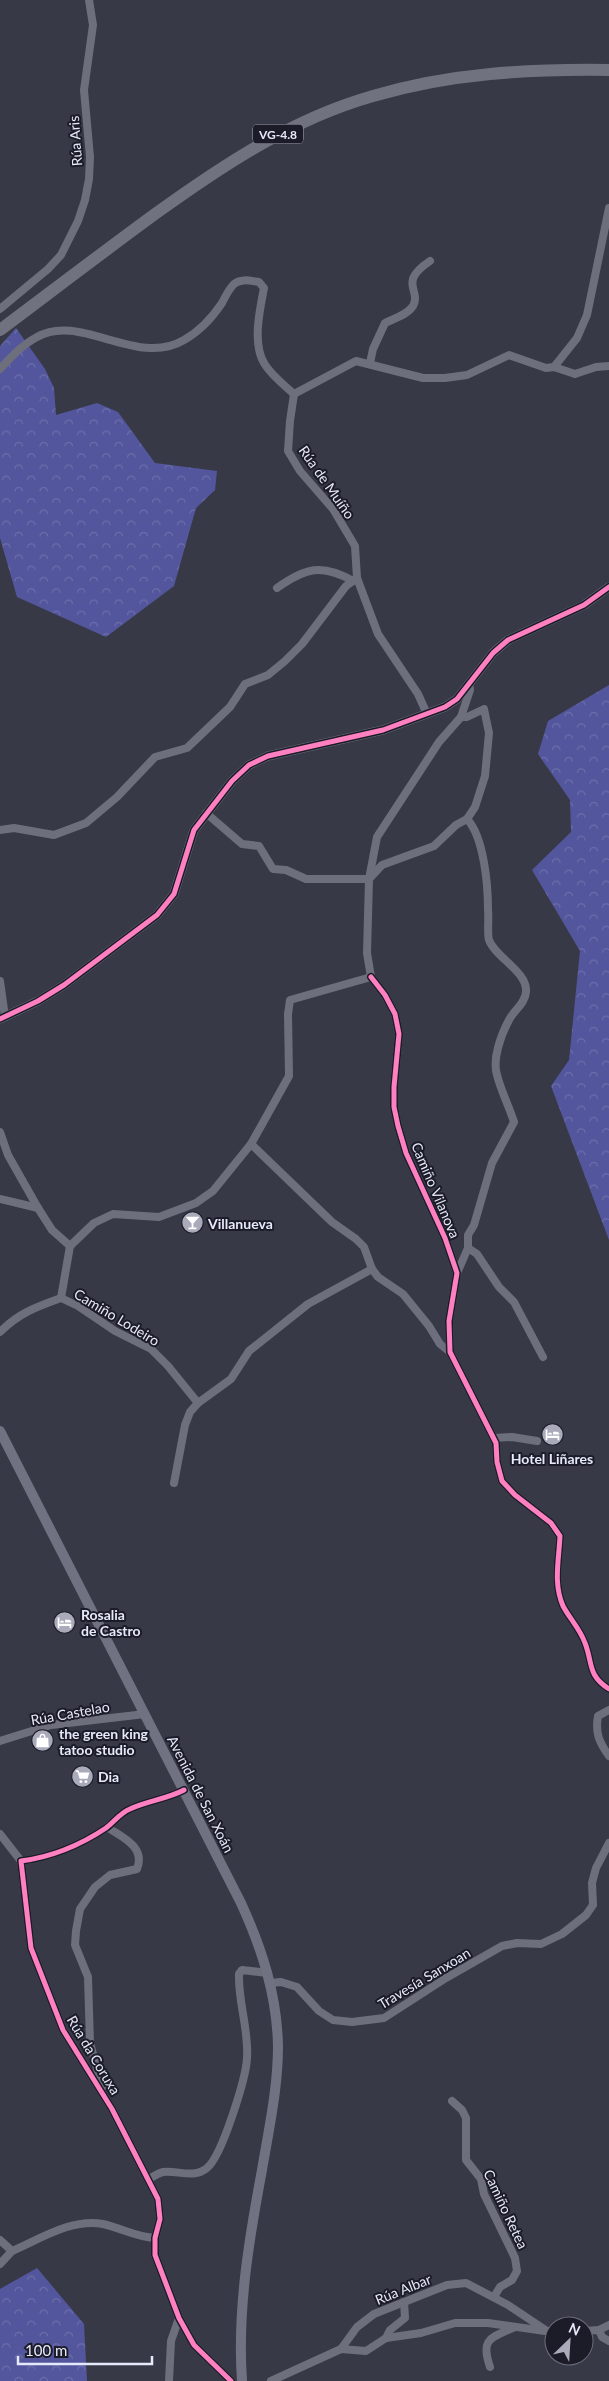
<svg xmlns="http://www.w3.org/2000/svg" width="609" height="2381" font-family="Lato,sans-serif">
<style>
.forest{fill:url(#forest-crowns)}
.lines{fill:none;stroke-linecap:round;stroke-linejoin:round}
.minor{stroke:#6e6f7d;stroke-width:8}
.tertiary{stroke:#6e6f7d;stroke-width:9}
.secondary{stroke:#707282;stroke-width:10}
.trunk{stroke:#70727f;stroke-width:12}
.cycleway-casing{stroke:#1b1c28;stroke-width:8}
.cycleway{stroke:#ff80c0;stroke-width:5}
.labels{text-anchor:middle;dominant-baseline:central;stroke-width:4;stroke-linejoin:round;paint-order:stroke}
.shield{fill:#1b1c28;stroke:#a9acbb;stroke-width:1}
.shield-label{font-size:12px;font-weight:bold;fill:#e6e9fa}
.street-label{font-size:14px;fill:#e6e9fa;stroke:#1b1c28}
.poi-label{font-size:14px;font-weight:bold;fill:#e6e9fa;stroke:#1b1c28;text-anchor:start}
</style>
<defs>
<pattern id="forest-crowns" width="20" height="18" patternUnits="userSpaceOnUse" patternTransform="scale(1.25)"><rect width="20" height="18" fill="#53569c"/><path d="M2 6a3 3 0 1 1 6 0M12 15a3 3 0 1 1 6 0" fill="none" stroke="#6c6eab"/></pattern>
</defs>
<rect width="100%" height="100%" fill="#373947"/>
<!-- forest -->
<g class="forest">
<polygon points="16,328 45,369 54,388 56,415 97,403 118,412 155,463 217,471 215,490 196,508 174,586 106,637 17,597 0,538 0,346"/>
<polygon points="609,685 609,1240 551,1086 569,1060 580,951 532,870 571,832 570,800 538,754 548,721"/>
<polygon points="37,2268 84,2324 87,2381 0,2381 0,2289"/>
</g>
<g class="lines">
<!-- minor -->
<g class="minor">
<polyline points="0,309 48,269 61,255 78,221 85,200 89,179 90,157 84,90 93,25 89,0"/>
<path d="M370,363L373,349L385,323C395,318 407,315 413,306C422,290 397,283 430,261"/>
<polyline points="554,367 577,338 587,315 609,208"/>
<path d="M0,369C11,357 22,345 37,337C80,312 137,368 184,340C200,331 212,318 222,303C225,297 229,289 234,284C241,278 251,281 259,282L264,288C260,309 252,343 264,363C271,375 284,385 294,394"/>
<polyline points="294,394 290,421 288,451 300,471 333,509 355,546 357,578 378,634 418,694 427,714"/>
<polyline points="294,394 356,361 423,378 445,378 467,375 509,355 546,368 554,367 575,374 596,367 609,366"/>
<path d="M277,588C305,568 322,563 353,581"/>
<polyline points="206,813 242,844 259,846 273,869 286,870 306,879 369,879 382,865 434,846 456,825 467,819 475,807 485,776 489,733 484,709 467,717 461,717"/>
<polyline points="0,830 14,828 54,835 86,823 117,797 155,757 187,748 230,707 245,684 268,675 285,661 302,644 346,586 357,578"/>
<path d="M371,977L385,995L395,1014L399,1034L394,1087V1107L398,1126L406,1153L445,1238L457,1273L449,1321L450,1352L496,1443L497,1462L502,1481L515,1495L551,1523L560,1536C559,1560 553,1583 563,1606C570,1619 580,1629 585,1643C593,1663 587,1675 609,1689"/>
<polyline points="371,977 367,953 369,879 377,837 439,742 461,717 470,690 469,684"/>
<polyline points="0,981 5,1017"/>
<polyline points="0,1132 8,1155 38,1208 52,1230 70,1246"/>
<polyline points="251,1144 332,1222 356,1239 364,1247 372,1269 378,1277 403,1294 429,1326 440,1344 450,1352"/>
<polyline points="0,1199 38,1208"/>
<polyline points="468,1248 477,1254 499,1287 514,1302 543,1357"/>
<path d="M457,1273L468,1248V1235L474,1225L492,1163L514,1122C509,1106 501,1091 497,1075C492,1059 501,1035 509,1020C514,1010 525,1004 526,992C528,972 495,957 489,940C487,932 489,919 488,910C488,885 484,837 467,819"/>
<polyline points="61,1298 78,1306 115,1331 151,1349 168,1366 198,1403"/>
<path d="M0,1332C19,1313 36,1307 61,1298L70,1246L94,1223L113,1214L159,1217L196,1203L213,1191L251,1144L289,1076L288,1014L290,1000L371,977"/>
<polyline points="494,1438 512,1437 537,1441"/>
<polyline points="174,1483 185,1425 190,1412 198,1403 231,1379 249,1351 308,1304 372,1269"/>
<path d="M609,1710L598,1716C595,1733 599,1742 609,1756"/>
<polyline points="0,1741 51,1725 145,1714"/>
<path d="M184,1790C167,1799 147,1801 130,1809C120,1813 114,1822 106,1828C79,1846 52,1857 21,1861L31,1948L63,2030L112,2109L158,2199L160,2219L155,2238V2255L179,2318L194,2345L231,2381"/>
<polyline points="0,1834 21,1861"/>
<polyline points="271,1983 281,1982 297,1987 319,2011 333,2020 352,2022 384,2018 446,1978 502,1946 517,1943 541,1944 562,1934 586,1915 593,1905 592,1883 596,1868 609,1843"/>
<path d="M102,2087L90,2043L88,1977L75,1945L76,1931L80,1909L95,1887L110,1875L137,1869C146,1846 121,1837 107,1827"/>
<polyline points="452,2101 462,2110 466,2118 466,2160 481,2179 484,2194 515,2258 517,2271 512,2280 500,2287 494,2297"/>
<path d="M149,2179C153,2177 158,2173 163,2172C177,2170 194,2179 207,2168C222,2156 246,2078 247,2058C249,2030 238,2002 239,1974L242,1970L268,1973"/>
<polyline points="0,2240 12,2251 0,2264"/>
<path d="M12,2251C40,2239 72,2218 103,2224C121,2228 136,2237 155,2238"/>
<polyline points="599,2330 602,2337 609,2341"/>
<polyline points="584,2331 599,2330 609,2325"/>
<polyline points="386,2338 390,2330 405,2318 404,2302"/>
<polyline points="341,2349 366,2351 386,2338 421,2333 455,2323 488,2323 545,2331"/>
<path d="M490,2367C480,2338 491,2338 515,2327"/>
<polyline points="169,2381 171,2341 179,2318"/>
<polyline points="271,2381 341,2349 357,2327 374,2314 447,2285 466,2283 508,2305 547,2331 554,2331"/>
</g>
<!-- tertiary -->
<polyline class="tertiary" points="0,1019 38,1001 64,985 157,915 174,894 194,830 232,781 249,765 268,756 383,730 445,707 457,699 493,653 508,640 584,605 609,587"/>
<!-- secondary -->
<path class="secondary" d="M0,1431L241,1903C262,1949 277,1995 278,2046C278,2088 269,2128 262,2170C249,2239 237,2311 242,2381"/>
<!-- trunk -->
<path class="trunk" d="M0,330C52,291 103,252 155,214C223,165 292,119 373,96C451,73 529,69 609,70"/>
<defs>
<g id="cycleway">
<path d="M371,977L385,995L395,1014L399,1034L394,1087V1107L398,1126L406,1153L445,1238L457,1273L449,1321L450,1352L496,1443L497,1462L502,1481L515,1495L551,1523L560,1536C559,1560 553,1583 563,1606C570,1619 580,1629 585,1643C593,1663 587,1675 609,1689"/>
<polyline points="0,1019 38,1001 64,985 157,915 174,894 194,830 232,781 249,765 268,756 383,730 445,707 457,699 493,653 508,640 584,605 609,587"/>
<path d="M184,1790C167,1799 147,1801 130,1809C120,1813 114,1822 106,1828C79,1846 52,1857 21,1861L31,1948L63,2030L112,2109L158,2199L160,2219L155,2238V2255L179,2318L194,2345L231,2381"/>
</g>
</defs>
<!-- cycleway casing -->
<use href="#cycleway" class="cycleway-casing"/>
<!-- cycleway -->
<use href="#cycleway" class="cycleway"/>
</g>
<!-- icons -->
<defs>
<symbol id="bar-disc" viewBox="-11 -11 22 22"><circle r="9.5" fill="#a9abbb" stroke="#1b1c28"/><path d="M-6-5H6L.8 .8V4.5H3.5V6h-7V4.5H-.8V.8Z" fill="#fff"/></symbol>
<symbol id="hotel-disc" viewBox="-11 -11 22 22"><circle r="9.5" fill="#a9abbb" stroke="#1b1c28"/><path d="M-6-4.5h1.5V1H6V5H4.5V3h-9V5H-6ZM-4 0a1.8 1.8 0 1 1 3.6 0ZM.5 0V-2.5h3Q6-2.5 6 0Z" fill="#fff"/></symbol>
<symbol id="shop-disc" viewBox="-11 -11 22 22"><circle r="9.5" fill="#a9abbb" stroke="#1b1c28"/><path d="M-5-2.5h2.3a2.7 3.5 0 0 1 5.4 0H5L5.5 6h-11ZM-1.5-2.5h3a1.5 2.3 0 0 0-3 0Z" fill="#fff"/></symbol>
<symbol id="supermarket-disc" viewBox="-11 -11 22 22"><circle r="9.5" fill="#a9abbb" stroke="#1b1c28"/><path d="M-6-5.5h2.5l.6 2H6L4.5 2H-2.5L-4.4-4H-6ZM-1.5 3.2a1.3 1.3 0 1 0 .1 0ZM3 3.2a1.3 1.3 0 1 0 .1 0Z" fill="#fff"/></symbol>
</defs>
<g fill-rule="evenodd">
<use href="#bar-disc" x="180" y="1210" width="25" height="25"/>
<use href="#hotel-disc" x="540" y="1422" width="25" height="25"/>
<use href="#hotel-disc" x="52" y="1610" width="25" height="25"/>
<use href="#shop-disc" x="30" y="1728" width="25" height="25"/>
<use href="#supermarket-disc" x="70" y="1764" width="25" height="25"/>
</g>
<g class="labels">
<!-- shield labels -->
<rect class="shield" x="253" y="124.5" width="50" height="19" rx="4"/>
<g class="shield-label">
<text x="278" y="134">VG-4.8</text>
</g>
<!-- street labels -->
<g class="street-label">
<text transform="translate(75 141) rotate(-94)">Rúa Aris</text>
<text transform="translate(327 482) rotate(55)">Rúa de Muíño</text>
<text transform="translate(436 1190) rotate(67)">Camiño Vilanova</text>
<text transform="translate(117 1317) rotate(31)">Camiño Lodeiro</text>
<text transform="translate(70 1713) rotate(-10)">Rúa Castelao</text>
<text transform="translate(201 1794) rotate(63)">Avenida de San Xoán</text>
<text transform="translate(424 1978) rotate(-31)">Travesía Sanxoan</text>
<text transform="translate(94 2055) rotate(59)">Rúa da Coruxa</text>
<text transform="translate(506 2209) rotate(65)">Camiño Retea</text>
<text transform="translate(403 2289) rotate(-22)">Rúa Albar</text>
</g>
<!-- poi labels -->
<g class="poi-label">
<text x="208" y="1223">Villanueva</text>
<text x="552" y="1458" text-anchor="middle">Hotel Liñares</text>
<text x="81" y="1614">Rosalia<tspan x="81" dy="16">de Castro</tspan></text>
<text x="59" y="1733">the green king<tspan x="59" dy="16">tatoo studio</tspan></text>
<text x="98" y="1776">Dia</text>
</g>
</g>
<!-- north arrow -->
<g transform="translate(569 2341) rotate(25)"><circle r="24" fill="#1b1c28" stroke="#6c6e7c"/>
<path d="M0-4L9 19L0 12L-9 19Z" fill="#a9abbb"/>
<text y="-8" font-size="14" font-weight="bold" text-anchor="middle" fill="#e6e9fa">N</text>
</g>
<!-- scale -->
<path d="M18 2356v8h134v-8" fill="none" stroke="#e6e9fa" stroke-width="2.5"/>
<text x="25" y="2356" font-size="15" fill="#e6e9fa" stroke="#1b1c28" stroke-width="4" paint-order="stroke">100 m</text>
</svg>
